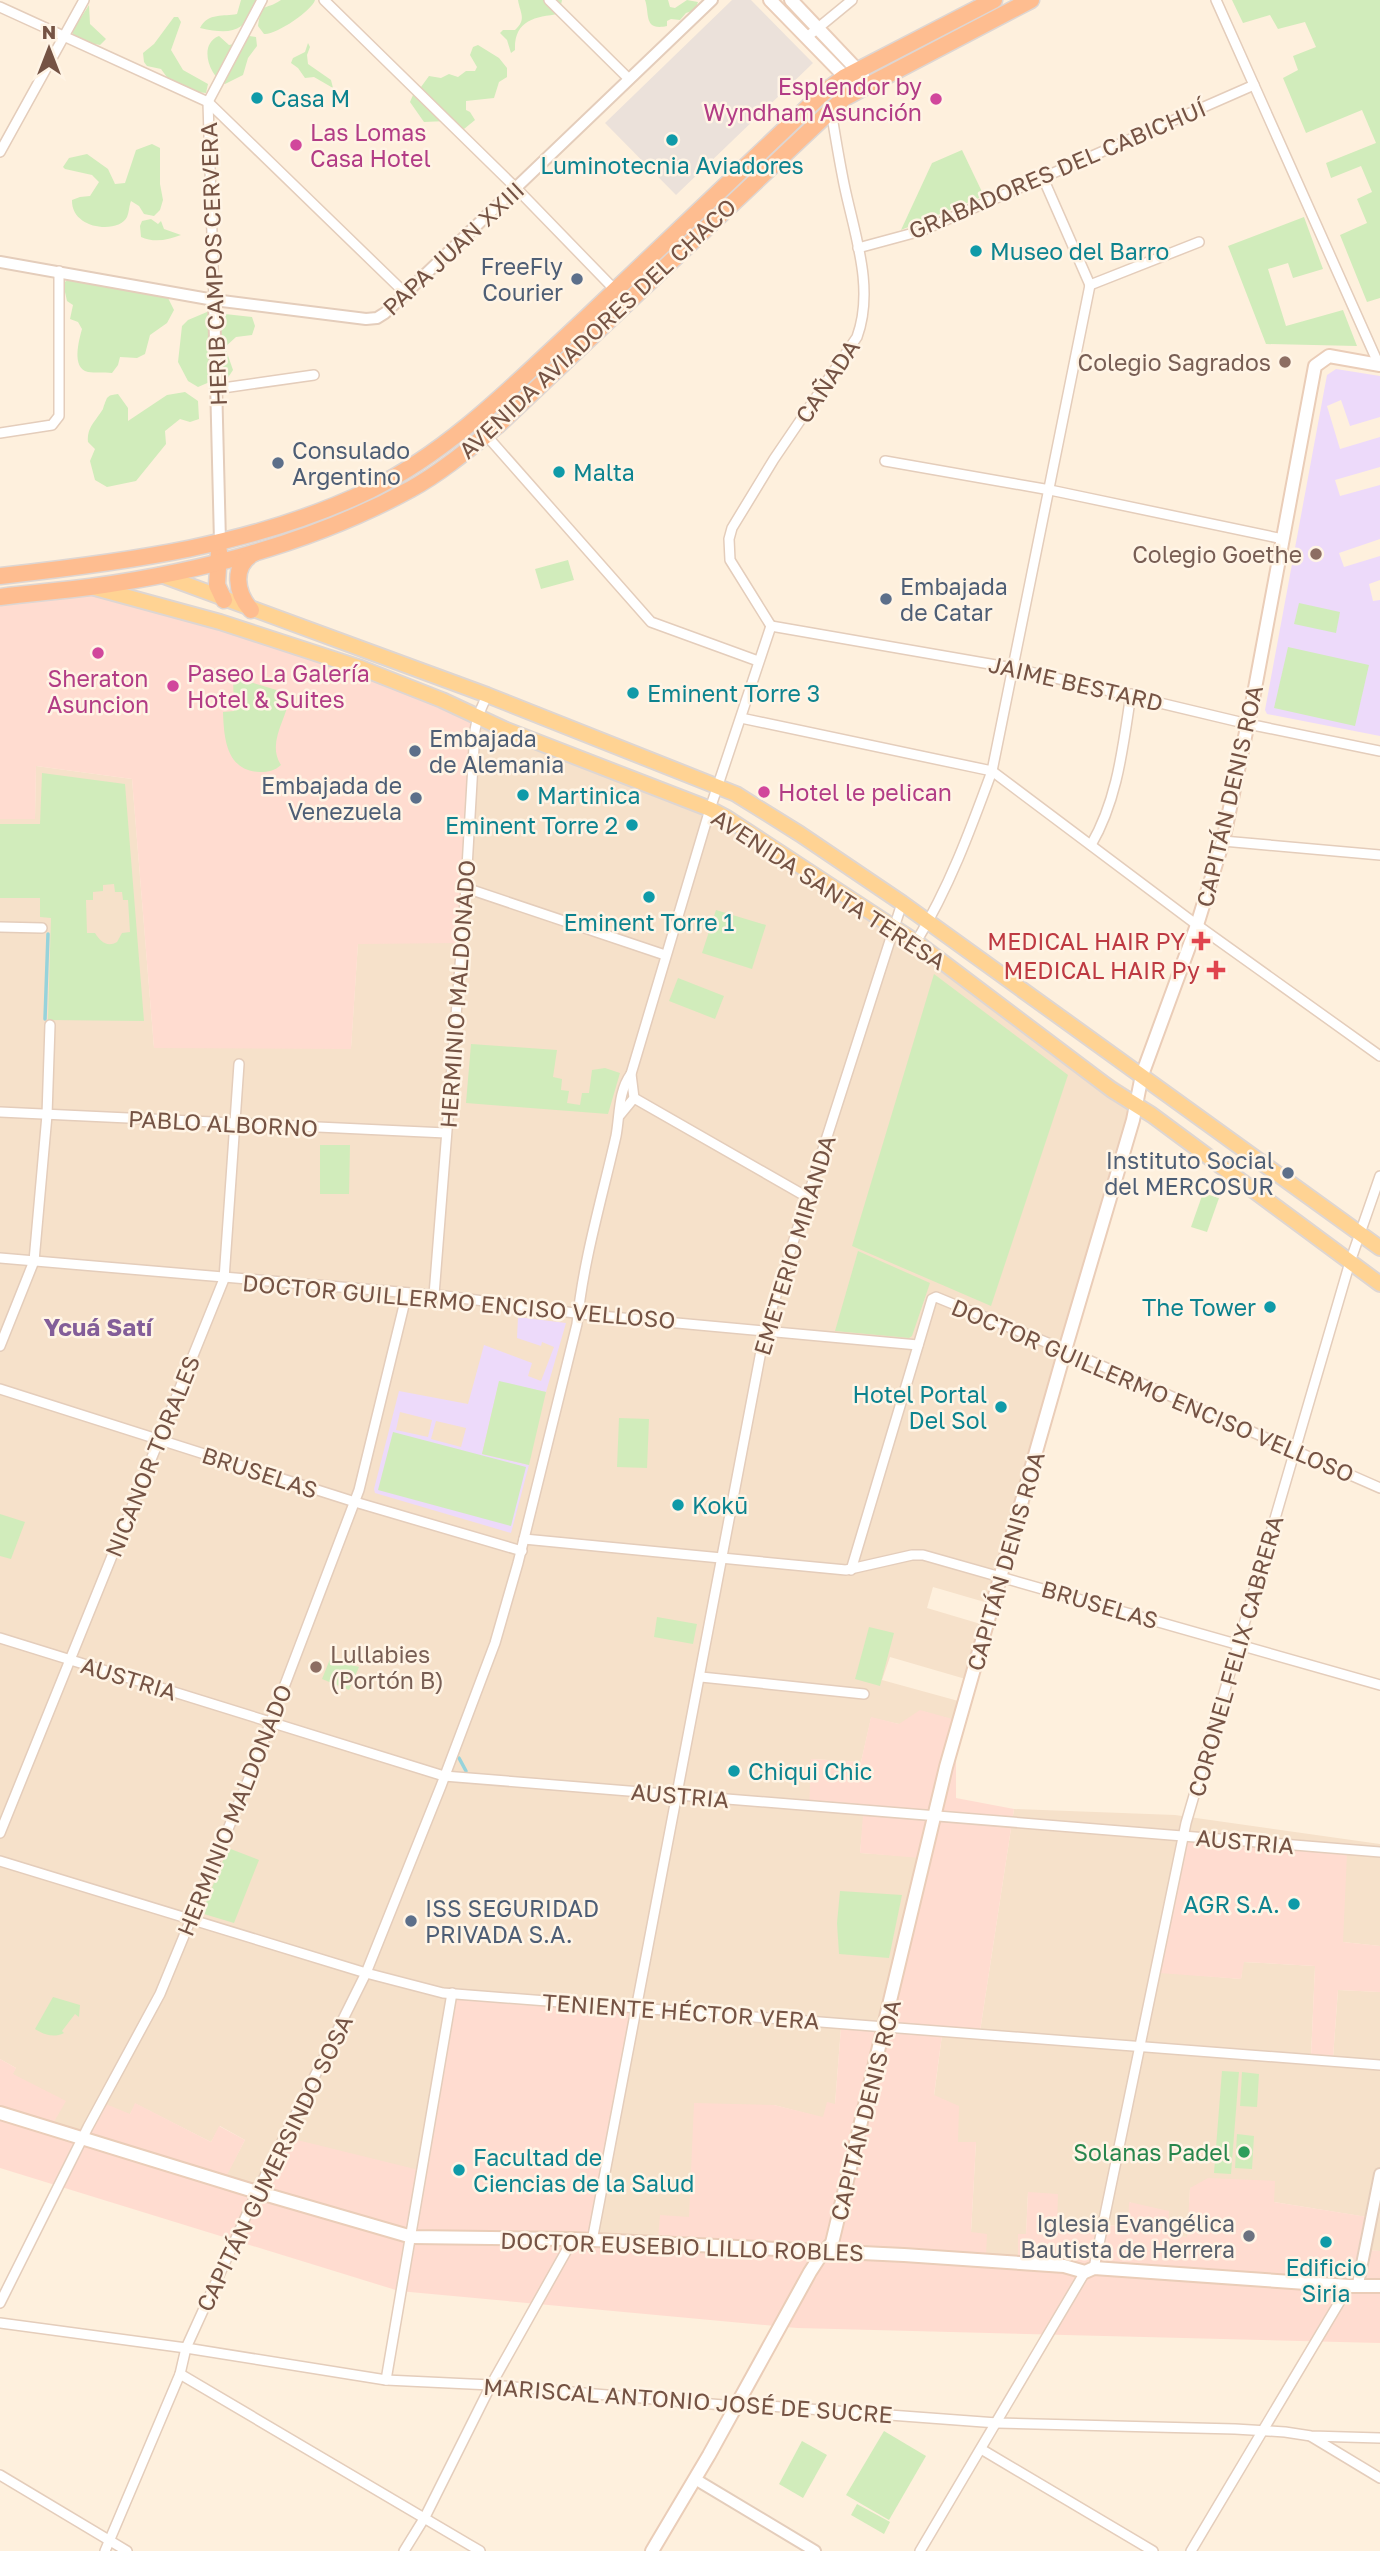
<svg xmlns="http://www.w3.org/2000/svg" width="1380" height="2551" font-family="'Golos Text',sans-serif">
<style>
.residential{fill:#f6e1ca}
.commercial{fill:#ffdcd0}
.industrial{fill:#ebe1da}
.education{fill:#eddafa;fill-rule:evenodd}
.green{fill:#d1ecbb;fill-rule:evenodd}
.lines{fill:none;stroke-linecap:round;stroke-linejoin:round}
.stream{stroke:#96d3db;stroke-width:3.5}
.minor-casing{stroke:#e4cdbb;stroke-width:12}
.tertiary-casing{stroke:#e4cdbb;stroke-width:14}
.secondary-casing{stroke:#eacdb8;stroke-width:16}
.primary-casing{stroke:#ded6d2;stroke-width:18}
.trunk-casing{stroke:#ded6d2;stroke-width:19}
.minor{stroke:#fff;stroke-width:9}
.tertiary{stroke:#fff;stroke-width:10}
.secondary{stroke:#fff;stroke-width:12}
.primary{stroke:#ffd393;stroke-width:14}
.trunk{stroke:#febd90;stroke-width:16}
.culture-dot{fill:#0f9aa8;stroke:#fff4e5;stroke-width:2.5}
.hotel-dot{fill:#d1479c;stroke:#fff4e5;stroke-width:2.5}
.service-dot{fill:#5c6f8a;stroke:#fff4e5;stroke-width:2.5}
.education-dot{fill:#8d6e63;stroke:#fff4e5;stroke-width:2.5}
.health-dot{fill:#e0444e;stroke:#fff4e5;stroke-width:2.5}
.leisure-dot{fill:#2e9e5b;stroke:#fff4e5;stroke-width:2.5}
.worship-dot{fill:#6b7280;stroke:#fff4e5;stroke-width:2.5}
.labels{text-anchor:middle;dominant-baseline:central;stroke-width:5;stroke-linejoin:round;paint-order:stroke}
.hotel-label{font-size:23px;fill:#b23c85;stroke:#fff4e5;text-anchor:start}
.culture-label{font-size:23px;fill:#0d838f;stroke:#fff4e5;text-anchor:start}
.street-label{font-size:23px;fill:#755344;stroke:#fff4e5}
.service-label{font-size:23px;fill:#4e5e75;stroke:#fff4e5;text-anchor:start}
.education-label{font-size:23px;fill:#785e54;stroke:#fff4e5;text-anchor:end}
.health-label{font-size:23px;fill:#be3a42;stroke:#fff4e5;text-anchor:end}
.leisure-label{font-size:23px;fill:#27864d;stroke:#fff4e5;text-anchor:end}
.worship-label{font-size:23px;fill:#5b616d;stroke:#fff4e5;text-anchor:end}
.neighbourhood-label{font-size:24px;font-weight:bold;fill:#835e99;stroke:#fff4e5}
</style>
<rect width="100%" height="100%" fill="#fef0dd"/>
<!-- residential -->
<g class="residential">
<polygon points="474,720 702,808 1137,1095 988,1603 933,1587 927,1608 984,1625 969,1680 890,1657 882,1680 962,1702 956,1720 899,1724 871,1718 861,1762 812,1759 864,1815 860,1853 921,1857 884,2021 841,2027 835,2104 824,2118 774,2105 689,2217 659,2240 590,2237 423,2171 257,2192 223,2181 245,2140 220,2126 211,2142 136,2104 130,2114 83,2137 50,2128 12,2074 16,2068 0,2059 0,819 35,818 36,766 132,779 154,1048 351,1048 358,943"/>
<polygon points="1014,1809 1175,1815 1380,1844 1380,1946 1343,1942 1159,1972 1241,1979 1243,1962 1315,1966 1311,2056 1333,2058 1338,1990 1380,1992 1380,2251 1368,2250 1373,2218 1274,2202 1274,2181 1190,2188 1188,2237 1168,2236 1130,2202 1128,2226 1056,2224 1028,2192 1026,2235 1019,2234 1018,2260 986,2258 971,2233 976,2142 958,2142 934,2096 942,2035 979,2038"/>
</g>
<!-- commercial -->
<g class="commercial">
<polygon points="98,594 317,658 474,720 459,943 358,944 351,1049 154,1048 132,779 36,766 35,819 0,819 0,605"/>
<polygon points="920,1710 956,1720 956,1798 1014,1809 979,2038 942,2035 934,2095 959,2106 958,2142 976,2142 971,2232 987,2234 986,2258 1018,2259 1018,2234 1026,2234 1028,2192 1058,2194 1057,2224 1128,2226 1129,2202 1169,2211 1168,2236 1187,2237 1190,2188 1208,2178 1275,2181 1274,2202 1374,2218 1368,2250 1380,2251 1380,2343 797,2328 399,2291 0,2168 0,2059 16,2068 13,2074 66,2101 51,2127 83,2137 101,2102 130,2114 135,2103 211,2142 219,2126 245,2140 224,2181 257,2192 285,2137 423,2171 452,1993 637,2008 590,2237 658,2240 660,2215 689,2217 694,2103 774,2105 823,2117 827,2102 835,2104 841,2027 884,2021 920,1858 860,1853 863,1815 809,1810 811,1759 861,1762 871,1717 899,1724"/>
<polygon points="1186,1840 1347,1853 1343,1942 1380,1946 1380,1992 1338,1990 1333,2058 1311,2057 1315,1966 1244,1962 1241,1979 1159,1973"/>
</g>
<!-- industrial -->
<polygon class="industrial" points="732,0 751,0 813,63 676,195 605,123"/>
<!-- education -->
<g class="education">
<polygon points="1336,369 1380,376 1380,417 1350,426 1341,400 1327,406 1340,449 1380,437 1380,467 1335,480 1340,496 1380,485 1380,539 1339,553 1344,567 1380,556 1380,580 1369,584 1373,601 1380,600 1380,736 1267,714 1265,710 1327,375"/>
<path d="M518,1317L566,1323L546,1392L499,1382L482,1454L529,1465L511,1533L375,1493L374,1489L399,1391L468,1404L484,1345L532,1363L528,1376L541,1381L554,1347L542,1342L541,1346L517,1338ZM400,1412L432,1420L428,1437L396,1430ZM436,1421L466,1428L461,1447L431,1439Z"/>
</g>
<!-- green -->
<g class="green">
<path d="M241,0H263C243,30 236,36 200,28C208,12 224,17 237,14Z"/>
<path d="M281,0H315C312,11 274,36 264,34L258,26C262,0 263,12 281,0Z"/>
<path d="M518,0H562L559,14C535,17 514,20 515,50L511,53L507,40L500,33L503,30H515C527,19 520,13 518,0Z"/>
<path d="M645,0H668L670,7L675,8L687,0L698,2L695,10L686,13L680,20L671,19L667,21V26C643,31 650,14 645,0Z"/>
<polygon points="1232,0 1380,0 1380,298 1367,302 1340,235 1367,223 1357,199 1372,192 1361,166 1331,178 1326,163 1376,143 1362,110 1306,133 1283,78 1298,70 1293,56 1316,47 1305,22 1278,29 1270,15 1243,23"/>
<polygon points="89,5 90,24 106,39 100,45 89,43 73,34 73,30"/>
<polygon points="174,17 178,17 181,22 171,50 183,70 208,84 206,93 197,92 169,80 161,69 147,66 144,62 143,53 154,44"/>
<path d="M243,35L256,37L257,46L248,58L243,75L225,84C209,76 198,44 219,36L229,45L234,44L239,36Z"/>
<polygon points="308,43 310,47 307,55 308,64 331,80 333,88 314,77 305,78 298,68 291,63 293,58 305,52"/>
<polygon points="478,45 499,58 507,68 507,77 499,82 494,98 466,101 466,110 470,112 475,120 464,129 455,127 447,121 424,122 410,102 416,88 421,87 429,76 441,78 449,74 458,77 466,71 475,71 477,67 470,55 473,47"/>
<path d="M152,144L160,148V184L163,200L160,210L154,216L144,214L139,206L131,201C129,206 129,213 127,217C119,234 71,230 72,200L80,197L90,196L99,182L92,175L65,169L63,167L69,158L87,154L108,169L115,184L125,183L136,150Z"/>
<polygon points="962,150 984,196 901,230 932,163"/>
<polygon points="1304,217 1323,269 1293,278 1288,263 1268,269 1286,326 1343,310 1357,346 1266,344 1228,246"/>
<path d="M151,219L158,224L161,221L164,229L181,235C168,240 154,243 141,237L140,226L142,221Z"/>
<path d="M71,278L164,290L174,310L167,323L150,335L145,354L137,358L120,357L118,365L112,373C104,372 95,373 88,372C71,368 79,340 82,329L78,322L70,319L73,305L67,301L63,283Z"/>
<polygon points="207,312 252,317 255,326 252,335 236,337 225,347 233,370 227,379 212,381 198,387 188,381 178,362 182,326 188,320"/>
<path d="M185,392L198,401L199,419L190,422L180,419L165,431L166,444L136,481L107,487L95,480L90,461L95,449L88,442C87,427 95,422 103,409C103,408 106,400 107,398C111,394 113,395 118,394L128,408V421L167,395Z"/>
<polygon points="568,560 574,580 541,589 535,569"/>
<polygon points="1299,603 1340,612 1336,633 1294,624"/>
<polygon points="1288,647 1369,665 1355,726 1274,708"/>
<path d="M233,677L290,694C288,718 266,742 281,765C274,771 269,772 260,772C226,771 224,738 223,712L234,711Z"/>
<path d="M42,773L125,784L144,1021L48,1020L51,918L40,917V898H0V824H40ZM114,884L115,892H122L123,900H128L130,932L122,933L117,942C107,948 100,941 95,933H87L86,900H93V892L103,891V885Z"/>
<polygon points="716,910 766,925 752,969 702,953"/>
<polygon points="934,974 1068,1075 991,1306 852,1246"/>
<polygon points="678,978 724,996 715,1019 669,1001"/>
<polygon points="471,1044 557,1050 553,1077 562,1079 561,1090 569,1091 567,1103 580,1105 582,1093 589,1093 592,1070 605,1068 620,1073 608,1114 466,1103"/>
<polygon points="320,1145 350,1145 349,1194 320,1194"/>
<polygon points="1203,1193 1219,1198 1207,1232 1191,1227"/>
<polygon points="858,1251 930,1283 912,1336 909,1338 835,1331"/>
<polygon points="499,1381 546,1392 529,1465 482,1454"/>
<polygon points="619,1418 649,1419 647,1468 617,1467"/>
<polygon points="393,1432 526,1467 511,1526 378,1490"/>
<polygon points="0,1514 25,1522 11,1559 0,1556"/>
<polygon points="657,1617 697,1624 693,1644 654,1637"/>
<polygon points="869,1627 894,1633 880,1686 855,1679"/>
<polygon points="330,1659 359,1667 349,1690 322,1679"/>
<polygon points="228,1848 259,1860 234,1923 204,1914 203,1910"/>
<polygon points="840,1891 902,1895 889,1958 839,1954 837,1923"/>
<path d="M53,1997L80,2005L79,2017L75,2014L62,2031L64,2033C54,2038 44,2035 35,2029Z"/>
<polygon points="1222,2071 1239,2072 1231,2174 1214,2173"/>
<polygon points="1242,2072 1259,2074 1257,2107 1240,2106"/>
<polygon points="1237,2134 1254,2136 1252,2169 1235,2168"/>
<polygon points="884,2431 926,2456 889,2520 846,2495"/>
<polygon points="802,2441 827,2455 803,2498 779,2484"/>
<polygon points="857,2504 890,2522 884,2534 851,2515"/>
</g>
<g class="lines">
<!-- stream -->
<g class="stream">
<polyline points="45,1019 48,934"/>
<polyline points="459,1758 466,1771"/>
</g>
<defs>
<g id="minor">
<polyline points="324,0 517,189 617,292"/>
<polyline points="549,0 629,79"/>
<polyline points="1216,0 1379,365"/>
<polyline points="0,7 208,102 406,294"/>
<polyline points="807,37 852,0"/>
<polyline points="0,152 84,0"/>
<polyline points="1043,178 1090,285"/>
<polyline points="858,248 921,231 1254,85"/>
<polyline points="1090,285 1199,242"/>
<polyline points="214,300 208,102 262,0"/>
<polyline points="216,389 314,375"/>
<polyline points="0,433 52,425 59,416 59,271"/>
<polyline points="486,435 651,622 758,661"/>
<polyline points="885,461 1050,490 1283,539"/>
<polyline points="771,626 1013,668 1248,724 1380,751"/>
<path d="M771,626L730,560L729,539L732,528L774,459L857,337C875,288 854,233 844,184C839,159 835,135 831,110"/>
<polyline points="741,718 992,771 1197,925 1380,1056"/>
<polyline points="1223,841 1380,855"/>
<path d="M1091,845C1118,799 1123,745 1131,694"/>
<polyline points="466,888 665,955"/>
<polyline points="0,927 42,928"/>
<path d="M916,942C949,888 970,831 992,771L1090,285"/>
<polyline points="634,1098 807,1197"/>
<polyline points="0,1112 446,1133"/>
<polyline points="620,1115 634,1098 631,1074 710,809 771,626"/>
<polyline points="0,1258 446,1296 590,1315 918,1345"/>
<polyline points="434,1295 465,902 475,730 478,716 487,695"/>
<polyline points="0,1346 34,1261 47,1115 50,1025"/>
<polyline points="0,1389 355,1502 522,1551"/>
<polyline points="524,1539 846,1570 912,1555 923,1555 1380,1685"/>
<polyline points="851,1570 932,1299 936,1297 1077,1355 1380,1488"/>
<polyline points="0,1638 444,1776 1380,1852"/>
<polyline points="701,1677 864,1694"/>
<polyline points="0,1833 224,1279 239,1064"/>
<polyline points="0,1861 366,1973 443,1993 1380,2065"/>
<polyline points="592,2241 765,1330 902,903"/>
<polyline points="1094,2268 1186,1823 1350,1262 1380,1176"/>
<polyline points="0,2303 88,2127 160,1994 254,1766 359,1490 407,1293"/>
<polyline points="0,2323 186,2348 386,2380 491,2385 735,2406 755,2405 997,2423 1235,2429 1285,2432 1311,2436 1380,2438"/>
<polyline points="180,2374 480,2551"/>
<polyline points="386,2380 452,1993"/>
<polyline points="1312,2437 1380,2478"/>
<polyline points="981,2449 1153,2551"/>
<polyline points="0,2475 127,2551"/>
<path d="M105,2551L180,2374L186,2348L257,2192L366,1973L441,1786L495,1643L518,1563L577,1324C583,1261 602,1198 616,1136C620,1114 618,1092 631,1074"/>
<polyline points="404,2551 425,2517 491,2385 573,2239"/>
<polyline points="920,2551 1085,2272"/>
<polyline points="1191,2551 1349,2286"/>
</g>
<g id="tertiary">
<polyline points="0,262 214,300 366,319 377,318 385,313 712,0"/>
<polyline points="214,300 220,542"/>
<polyline points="1358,2284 1380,2174"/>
<polyline points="695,2479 815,2551"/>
</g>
<g id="secondary">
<polyline points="770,0 850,82"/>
<polyline points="791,0 863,76"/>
<polyline points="0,2113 257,2192 412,2237 573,2239 904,2255 1064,2266 1085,2272 1094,2268 1349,2286 1380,2286"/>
<polyline points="652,2551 709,2455 810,2272 821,2255 832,2243 946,1767 1065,1350 1133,1120 1142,1075 1197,925 1223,841 1253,699 1315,366 1329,356 1380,365"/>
</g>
<g id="primary">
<polyline points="161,575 487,695 736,794 800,834 902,903 1380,1248"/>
<polyline points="95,588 220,622 361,668 442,700 504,729 710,809 727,818 916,942 1112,1090 1152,1115 1380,1284"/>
</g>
<g id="trunk">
<polyline points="219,551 217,585 224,600"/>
<path d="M0,576C126,562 254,546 370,490C452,450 519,380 585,319C664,244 744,168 823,93L845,77L994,0"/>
<path d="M0,597C30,593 60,591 90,587C200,572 314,542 411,489C442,472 470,448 497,426L844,98L1031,0"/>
<path d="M251,610C236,593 231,566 254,553"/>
</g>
</defs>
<!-- minor casing -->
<use href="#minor" class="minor-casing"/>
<!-- tertiary casing -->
<use href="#tertiary" class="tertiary-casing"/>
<!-- secondary casing -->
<use href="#secondary" class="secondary-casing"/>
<!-- primary casing -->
<use href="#primary" class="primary-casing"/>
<!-- trunk casing -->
<use href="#trunk" class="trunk-casing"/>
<!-- minor -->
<use href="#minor" class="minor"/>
<!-- tertiary -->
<use href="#tertiary" class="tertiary"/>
<!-- secondary -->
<use href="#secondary" class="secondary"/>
<!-- primary -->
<use href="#primary" class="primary"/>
<!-- trunk -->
<use href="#trunk" class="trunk"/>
</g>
<!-- markers -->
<g class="culture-dot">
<circle cx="257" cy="98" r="7"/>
<circle cx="672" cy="140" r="7"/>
<circle cx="976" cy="251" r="7"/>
<circle cx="559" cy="472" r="7"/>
<circle cx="633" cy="693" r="7"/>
<circle cx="523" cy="795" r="7"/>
<circle cx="632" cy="825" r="7"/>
<circle cx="649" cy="897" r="7"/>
<circle cx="1270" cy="1307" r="7"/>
<circle cx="1001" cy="1407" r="7"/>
<circle cx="678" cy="1505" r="7"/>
<circle cx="734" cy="1771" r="7"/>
<circle cx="1294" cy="1904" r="7"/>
<circle cx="459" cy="2170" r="7"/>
<circle cx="1326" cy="2242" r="7"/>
</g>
<g class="hotel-dot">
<circle cx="936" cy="99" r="7"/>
<circle cx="296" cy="145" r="7"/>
<circle cx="98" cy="653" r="7"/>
<circle cx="173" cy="686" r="7"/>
<circle cx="764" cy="792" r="7"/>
</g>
<g class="service-dot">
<circle cx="577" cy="279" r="7"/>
<circle cx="278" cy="463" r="7"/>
<circle cx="886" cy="599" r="7"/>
<circle cx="415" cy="751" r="7"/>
<circle cx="416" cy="798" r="7"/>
<circle cx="1288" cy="1173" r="7"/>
<circle cx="411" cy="1921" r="7"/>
</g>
<g class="education-dot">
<circle cx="1285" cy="362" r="7"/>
<circle cx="1316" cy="554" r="7"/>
<circle cx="316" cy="1667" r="7"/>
</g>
<g class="health-dot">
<path d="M1197.5 930.5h7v7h7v7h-7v7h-7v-7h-7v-7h7z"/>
<path d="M1212.5 959.5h7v7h7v7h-7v7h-7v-7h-7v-7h7z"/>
</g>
<circle class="leisure-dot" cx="1244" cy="2152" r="7"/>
<circle class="worship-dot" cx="1249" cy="2236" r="7"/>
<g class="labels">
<!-- hotel labels -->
<g class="hotel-label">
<text x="922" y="86" text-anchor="end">Esplendor by<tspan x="922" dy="26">Wyndham Asunción</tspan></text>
<text x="310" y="132">Las Lomas<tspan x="310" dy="26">Casa Hotel</tspan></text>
<text x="187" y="673">Paseo La Galería<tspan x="187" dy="26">Hotel &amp; Suites</tspan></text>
<text x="98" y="678" text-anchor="middle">Sheraton<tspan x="98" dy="26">Asuncion</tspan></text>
<text x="778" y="792">Hotel le pelican</text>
</g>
<!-- culture labels -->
<g class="culture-label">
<text x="271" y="98">Casa M</text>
<text x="672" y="165" text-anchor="middle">Luminotecnia Aviadores</text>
<text x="990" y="251">Museo del Barro</text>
<text x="573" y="472">Malta</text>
<text x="647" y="693">Eminent Torre 3</text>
<text x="537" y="795">Martinica</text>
<text x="618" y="825" text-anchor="end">Eminent Torre 2</text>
<text x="649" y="922" text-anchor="middle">Eminent Torre 1</text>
<text x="1256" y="1307" text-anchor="end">The Tower</text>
<text x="987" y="1394" text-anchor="end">Hotel Portal<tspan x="987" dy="26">Del Sol</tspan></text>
<text x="692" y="1505">Kokū</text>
<text x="748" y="1771">Chiqui Chic</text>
<text x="1280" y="1904" text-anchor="end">AGR S.A.</text>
<text x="473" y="2157">Facultad de<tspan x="473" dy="26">Ciencias de la Salud</tspan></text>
<text x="1326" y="2267" text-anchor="middle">Edificio<tspan x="1326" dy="26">Siria</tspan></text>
</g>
<!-- street labels -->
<g class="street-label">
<text transform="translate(1057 169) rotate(-23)">GRABADORES DEL CABICHUÍ</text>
<text transform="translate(453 248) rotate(-43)">PAPA JUAN XXIII</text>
<text transform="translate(213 264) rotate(-92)">HERIB CAMPOS CERVERA</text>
<text transform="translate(597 328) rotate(-43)">AVENIDA AVIADORES DEL CHACO</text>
<text transform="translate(827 381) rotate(-56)">CAÑADA</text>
<text transform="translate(1076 683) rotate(13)">JAIME BESTARD</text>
<text transform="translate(1229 796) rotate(-77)">CAPITÁN DENIS ROA</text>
<text transform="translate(829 889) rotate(33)">AVENIDA SANTA TERESA</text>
<text transform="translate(457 994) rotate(-86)">HERMINIO MALDONADO</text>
<text transform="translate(223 1123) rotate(3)">PABLO ALBORNO</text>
<text transform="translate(794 1245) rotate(-73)">EMETERIO MIRANDA</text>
<text transform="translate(459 1301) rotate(5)">DOCTOR GUILLERMO ENCISO VELLOSO</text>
<text transform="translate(1153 1390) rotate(23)">DOCTOR GUILLERMO ENCISO VELLOSO</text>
<text transform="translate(152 1456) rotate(-68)">NICANOR TORALES</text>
<text transform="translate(260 1472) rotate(18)">BRUSELAS</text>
<text transform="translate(1005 1561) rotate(-74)">CAPITÁN DENIS ROA</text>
<text transform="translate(1100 1604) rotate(16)">BRUSELAS</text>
<text transform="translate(1235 1656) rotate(-74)">CORONEL FELIX CABRERA</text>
<text transform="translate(129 1678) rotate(17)">AUSTRIA</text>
<text transform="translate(680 1795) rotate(5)">AUSTRIA</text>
<text transform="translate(234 1810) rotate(-68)">HERMINIO MALDONADO</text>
<text transform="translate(1245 1841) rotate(5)">AUSTRIA</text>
<text transform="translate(681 2011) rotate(4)">TENIENTE HÉCTOR VERA</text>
<text transform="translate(865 2110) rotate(-76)">CAPITÁN DENIS ROA</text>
<text transform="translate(274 2163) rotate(-64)">CAPITÁN GUMERSINDO SOSA</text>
<text transform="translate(682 2246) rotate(2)">DOCTOR EUSEBIO LILLO ROBLES</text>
<text transform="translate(688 2400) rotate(4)">MARISCAL ANTONIO JOSÉ DE SUCRE</text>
</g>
<!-- service labels -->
<g class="service-label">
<text x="563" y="266" text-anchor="end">FreeFly<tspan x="563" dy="26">Courier</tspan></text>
<text x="292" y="450">Consulado<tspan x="292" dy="26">Argentino</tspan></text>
<text x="900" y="586">Embajada<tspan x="900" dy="26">de Catar</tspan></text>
<text x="429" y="738">Embajada<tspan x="429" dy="26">de Alemania</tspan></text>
<text x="402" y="785" text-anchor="end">Embajada de<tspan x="402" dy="26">Venezuela</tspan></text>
<text x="1274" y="1160" text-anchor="end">Instituto Social<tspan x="1274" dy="26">del MERCOSUR</tspan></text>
<text x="425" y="1908">ISS SEGURIDAD<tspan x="425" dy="26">PRIVADA S.A.</tspan></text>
</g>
<!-- education labels -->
<g class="education-label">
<text x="1271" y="362">Colegio Sagrados</text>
<text x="1302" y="554">Colegio Goethe</text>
<text x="330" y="1654" text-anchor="start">Lullabies<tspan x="330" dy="26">(Portón B)</tspan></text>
</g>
<!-- health labels -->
<g class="health-label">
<text x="1185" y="941">MEDICAL HAIR PY</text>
<text x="1200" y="970">MEDICAL HAIR Py</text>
</g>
<!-- leisure labels -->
<g class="leisure-label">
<text x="1230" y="2152">Solanas Padel</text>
</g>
<!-- worship labels -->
<g class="worship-label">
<text x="1235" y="2223">Iglesia Evangélica<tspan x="1235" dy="26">Bautista de Herrera</tspan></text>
</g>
<!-- neighbourhood labels -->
<g class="neighbourhood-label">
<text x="98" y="1326">Ycuá Satí</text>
</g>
</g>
<!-- north arrow -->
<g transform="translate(49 49)" stroke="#fff4e5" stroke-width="5" paint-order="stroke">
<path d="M0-5L12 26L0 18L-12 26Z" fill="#755344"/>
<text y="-10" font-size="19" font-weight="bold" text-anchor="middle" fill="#755344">N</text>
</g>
</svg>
